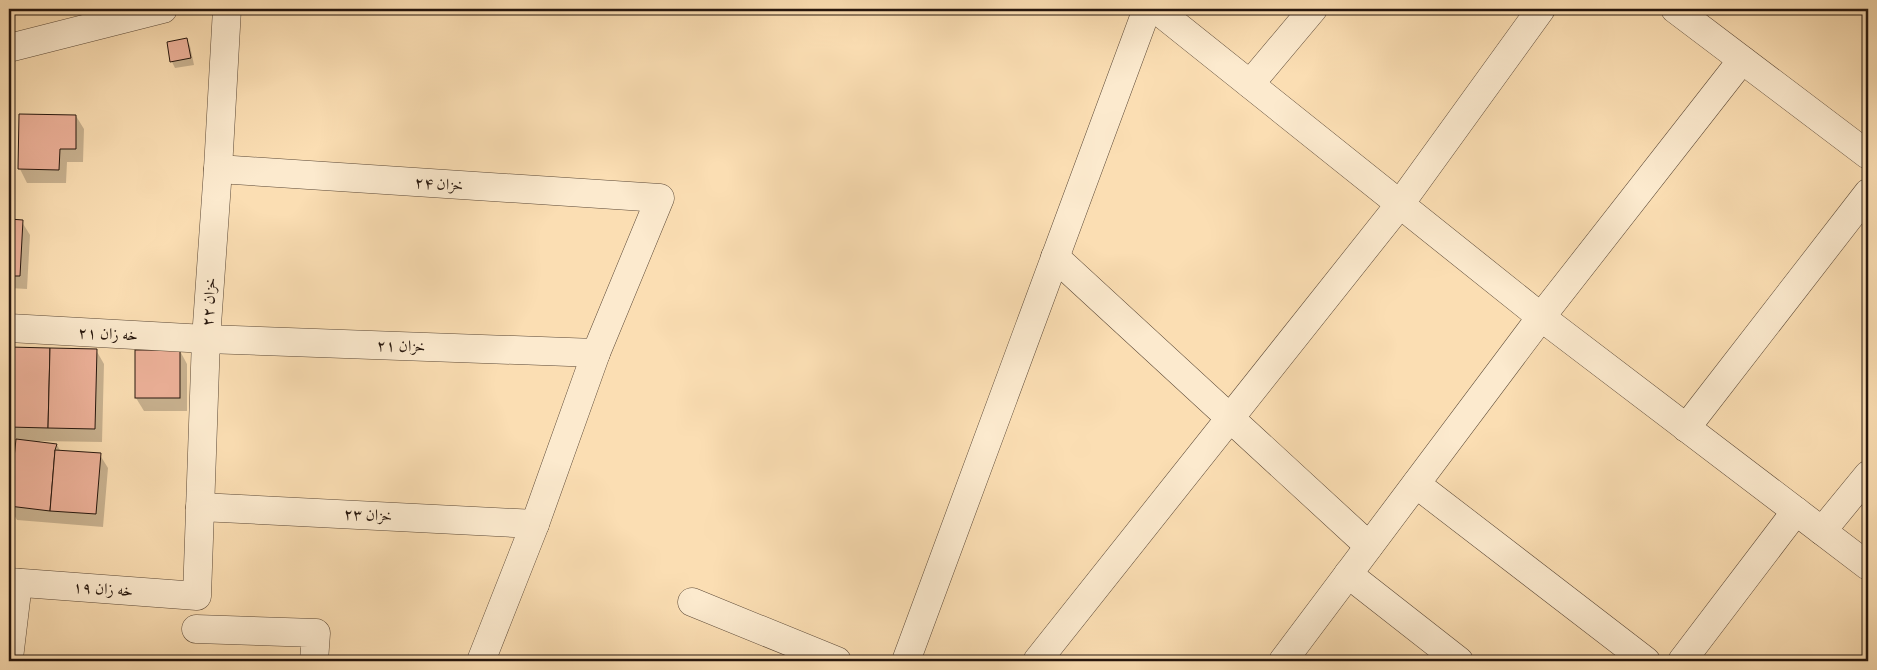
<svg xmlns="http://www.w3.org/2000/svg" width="1877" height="670" font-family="'Libre Bodoni',Amiri,serif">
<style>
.shadow{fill:#0003}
.building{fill:#edb199;stroke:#26160d}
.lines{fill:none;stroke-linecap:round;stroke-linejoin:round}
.minor-casing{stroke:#5b4836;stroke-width:29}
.minor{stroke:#fceace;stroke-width:28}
.labels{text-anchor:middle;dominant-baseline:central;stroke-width:5;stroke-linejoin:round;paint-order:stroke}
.street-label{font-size:16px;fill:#26160d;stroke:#fceace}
</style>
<rect width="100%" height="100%" fill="#fbdeb3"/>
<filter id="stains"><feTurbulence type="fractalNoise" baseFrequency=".004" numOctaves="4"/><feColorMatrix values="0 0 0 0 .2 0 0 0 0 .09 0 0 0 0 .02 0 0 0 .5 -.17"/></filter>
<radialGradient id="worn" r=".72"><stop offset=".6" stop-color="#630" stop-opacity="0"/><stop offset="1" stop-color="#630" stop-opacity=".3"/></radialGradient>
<!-- shadow -->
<g class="shadow">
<polygon points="187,40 190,46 194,65 175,68 172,62"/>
<polygon points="21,115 76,116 84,129 83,162 67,162 66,183 27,183 20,169"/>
<polygon points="9,221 22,222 30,235 27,289 9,288"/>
<polygon points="9,348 96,350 104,364 102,442 40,441 40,443 57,445 61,452 100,455 108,468 103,527 17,520 9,506 17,440 9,440"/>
<polygon points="180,351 187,364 187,411 144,411 136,398"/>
</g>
<!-- building -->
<g class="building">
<polygon points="187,38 191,58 170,62 167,42"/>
<polygon points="19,114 76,115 76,149 60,149 59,170 18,169"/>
<polygon points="9,219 23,220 20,276 9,276"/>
<polygon points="9,347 50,348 48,428 9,427"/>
<polygon points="50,348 97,349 95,429 48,428"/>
<rect x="135" y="350" width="45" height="48"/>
<polygon points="16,439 57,444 55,450 50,511 9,506"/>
<polygon points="55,450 101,453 96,514 50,511"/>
</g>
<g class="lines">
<defs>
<g id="minor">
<polyline points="1156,9 1541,317 1868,566"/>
<polyline points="1675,9 1868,155"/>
<polyline points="9,48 163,9"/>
<polyline points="1250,84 1313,9"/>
<polyline points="218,169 660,198 596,353 535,524 481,661"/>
<polyline points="1055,257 1369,546"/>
<polyline points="9,328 206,339 596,353"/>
<polyline points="1686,428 1868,193"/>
<polyline points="1416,484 1646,661"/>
<polyline points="200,507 535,524"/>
<polyline points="1822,531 1868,475"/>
<polyline points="1348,574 1459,661"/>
<polyline points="9,582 197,596 206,339 218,169 227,9"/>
<polyline points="692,602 837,661"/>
<polyline points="196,629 316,633 314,661"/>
<polyline points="9,658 18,583"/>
<polyline points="906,661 1147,9"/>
<polyline points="1037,661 1400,204 1541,9"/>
<polyline points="1283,661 1541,317 1742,60"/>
<polyline points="1682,661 1796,511"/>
</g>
</defs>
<!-- minor casing -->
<use href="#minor" class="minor-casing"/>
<!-- minor -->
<use href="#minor" class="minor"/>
</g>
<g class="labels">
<!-- street labels -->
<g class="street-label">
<text transform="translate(439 184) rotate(4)">خزان ۲۴</text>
<text transform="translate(209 302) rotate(-86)">خزان ۲۲</text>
<text transform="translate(108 334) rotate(3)">خه زان ۲۱</text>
<text transform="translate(401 346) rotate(2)">خزان ۲۱</text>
<text transform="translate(368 515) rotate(3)">خزان ۲۳</text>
<text transform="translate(103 589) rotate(4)">خه زان ۱۹</text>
</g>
</g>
<!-- margin -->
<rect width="1877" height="670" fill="none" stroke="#fbdeb3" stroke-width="30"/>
<rect x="10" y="10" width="1857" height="650" fill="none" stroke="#26160d" stroke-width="2.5"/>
<rect x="15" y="15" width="1847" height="640" fill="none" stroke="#26160d"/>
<rect width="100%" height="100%" filter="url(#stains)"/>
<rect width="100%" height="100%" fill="url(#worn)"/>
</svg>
